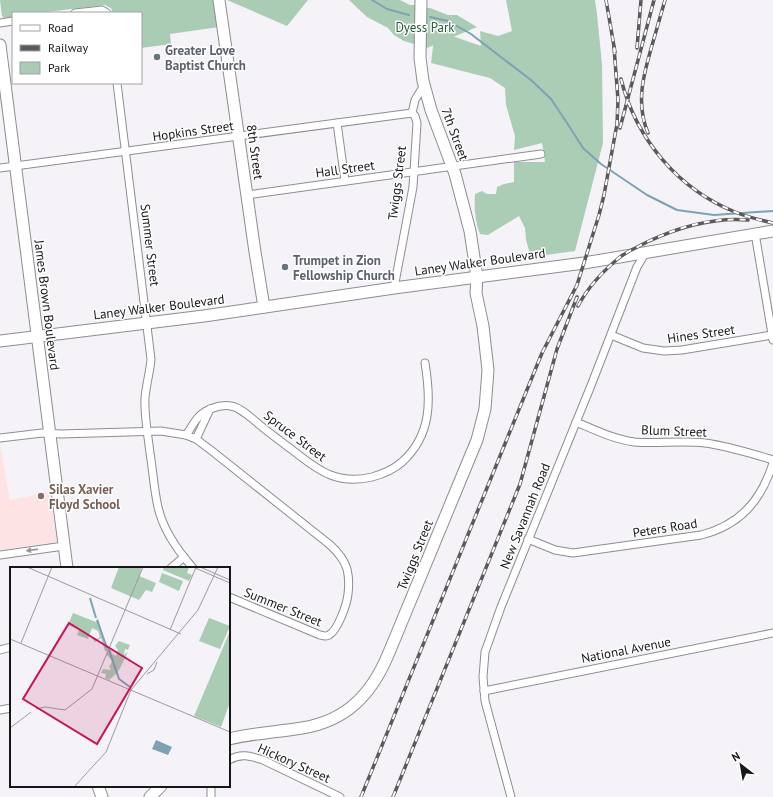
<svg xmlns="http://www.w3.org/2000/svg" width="773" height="797" font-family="'PT Sans',sans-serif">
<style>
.education{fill:#fee3e5}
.green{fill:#aacbb4}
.forest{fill:#abcdb6}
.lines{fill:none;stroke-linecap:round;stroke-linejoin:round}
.stream{stroke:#7da2b4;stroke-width:2}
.street-casing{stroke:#8d8c90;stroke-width:9}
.secondary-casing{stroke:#8d8c90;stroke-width:13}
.street{stroke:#fff;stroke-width:7}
.secondary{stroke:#fff;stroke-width:11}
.rail-casing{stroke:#5a595c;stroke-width:3.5}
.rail{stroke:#fff;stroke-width:2;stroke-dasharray:6;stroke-linecap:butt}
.oneway{fill:#979697}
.worship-dot{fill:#6b7280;stroke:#fff;stroke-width:1.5}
.education-dot{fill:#8d6e63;stroke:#fff;stroke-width:1.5}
.labels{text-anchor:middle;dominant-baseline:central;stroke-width:3;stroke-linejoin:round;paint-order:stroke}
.park-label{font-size:13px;fill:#255a3b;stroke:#fff}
.worship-label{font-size:13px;font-weight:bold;fill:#5b616d;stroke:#fff;text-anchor:start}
.street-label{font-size:13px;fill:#171618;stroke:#fff}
.education-label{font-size:13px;font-weight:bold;fill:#785e54;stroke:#fff;text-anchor:start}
.inset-river{fill:none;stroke:#7da2b4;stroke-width:2}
.inset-road{fill:none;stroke:#9c9b9e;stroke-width:1}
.view{fill:#c2185b;fill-opacity:0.15;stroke:#c2185b;stroke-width:2}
.inset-edge{fill:none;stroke:#171618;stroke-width:2}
</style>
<rect width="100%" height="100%" fill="#f5f3f8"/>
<!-- education -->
<polygon class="education" points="0,444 10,500 50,492 57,542 0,550"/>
<!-- green -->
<g class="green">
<polygon points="0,0 215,0 219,27 170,34 171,44 141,48 141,13 113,13 111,8 105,5 38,13 13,13 13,17 4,18 2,16"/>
<polygon points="227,0 308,0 287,26"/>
<polygon points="349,0 400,0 410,5 415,5 416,7 430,8 448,15 457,15 477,27 427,48 404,41 394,35 388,28 367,17"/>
</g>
<!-- forest -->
<path class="forest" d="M506,0H595L597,14L602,64L603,143L575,251L531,257L526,240L525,228L519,216L488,235L480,234C475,221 474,208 475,194L482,191L487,194H496L497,187L504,184L514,182V162H545L542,143L514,150L515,136L506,105L505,88L490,78L431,63L435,30L481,46L480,31L498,36L512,31Z"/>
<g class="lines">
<!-- stream -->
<g class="stream">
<polyline points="372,0 387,9 409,15"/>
<polyline points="430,17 448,21 471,34 531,80 551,99 567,123 583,148 601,164 647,195 677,210 714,215 773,211"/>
</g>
<defs>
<g id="street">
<polyline points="75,13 102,10 107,13"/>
<polyline points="0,23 13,21"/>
<path d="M117,83L151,359C150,372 146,385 145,398C144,416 148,435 150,453C153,471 154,490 158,507C163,530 178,551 193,568"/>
<polyline points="337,123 345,181"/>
<polyline points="0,168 412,113"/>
<polyline points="247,195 541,154"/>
<polyline points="755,233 773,340"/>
<polyline points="394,288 413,187 417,123 415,116 412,113 415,100 424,85"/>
<polyline points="611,335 643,348 664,351 682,350 772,335"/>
<path d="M576,422C595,430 613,439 634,442C657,444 681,440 705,443C728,446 750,453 773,460"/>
<path d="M186,435C190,430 192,425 196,420C203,410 219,404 231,406C242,408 252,419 261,426C272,435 283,443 295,452C320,472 339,485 372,477C383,474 394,469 402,462C432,435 431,400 425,363"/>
<path d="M0,438L42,433L61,434L161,431L186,435L196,439L212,451L329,544C337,551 344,559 347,569C349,577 349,586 348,594C347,604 338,630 329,635C326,637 324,636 320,635L229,597"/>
<polyline points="196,439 210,409"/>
<path d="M528,539L555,550L573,553L701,535C740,525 761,501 773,463"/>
<polyline points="0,555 64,546"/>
<polyline points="171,568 184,557"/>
<polyline points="0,650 11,647"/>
<polyline points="484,691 773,633"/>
<polyline points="0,710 11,708"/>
<path d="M229,760C241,753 250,756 263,760L340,797"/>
<polyline points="211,797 211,786"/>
<polyline points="511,797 485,701 483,677 485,652 501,607 592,383 637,267 646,252"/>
</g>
<g id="secondary">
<polyline points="219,0 255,252 264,307"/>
<polyline points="0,45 67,568"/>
<polyline points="0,341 204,316 394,288 584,263 773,231"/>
<path d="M229,739C253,733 278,732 302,728C346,721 371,695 388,655L477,440L485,409L488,370L483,326L476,293L477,277L470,231L455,174L431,110L423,81L420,58L421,0"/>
<polyline points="98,786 102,797"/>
<polyline points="150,797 161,786"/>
</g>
</defs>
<!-- street casing -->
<use href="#street" class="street-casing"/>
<!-- secondary casing -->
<use href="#secondary" class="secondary-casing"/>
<!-- street -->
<use href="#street" class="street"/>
<!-- secondary -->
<use href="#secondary" class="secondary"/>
<defs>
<g id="rail">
<polyline points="606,0 615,52"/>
<polyline points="637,48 641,0"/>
<path d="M621,79C636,139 678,189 735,212C747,217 760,220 773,223"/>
<polyline points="620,128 654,0"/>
<path d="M648,133C635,102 644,73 653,42C657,28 661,14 665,0"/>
<path d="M578,306C588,287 603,271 620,257C628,251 638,247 647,242C679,227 712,217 748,220"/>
<polyline points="361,797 542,353 577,285 599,215 604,195 617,124 618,100 614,47"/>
<polyline points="393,797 520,484 557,349 577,297"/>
</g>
</defs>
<!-- rail casing -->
<use href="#rail" class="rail-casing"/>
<!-- rail -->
<use href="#rail" class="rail"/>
</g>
<!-- one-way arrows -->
<defs><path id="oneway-solid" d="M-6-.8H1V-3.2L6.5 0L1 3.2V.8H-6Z"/></defs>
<use class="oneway" href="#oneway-solid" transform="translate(32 550) rotate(172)"/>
<!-- markers -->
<g class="worship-dot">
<circle cx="157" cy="57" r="4"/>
<circle cx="285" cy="267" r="4"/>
</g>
<circle class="education-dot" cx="41" cy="496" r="4"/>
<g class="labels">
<!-- park labels -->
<g class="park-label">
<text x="425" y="27">Dyess Park</text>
</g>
<!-- worship labels -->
<g class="worship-label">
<text x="165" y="50">Greater Love<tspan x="165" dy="15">Baptist Church</tspan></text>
<text x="293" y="260">Trumpet in Zion<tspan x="293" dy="15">Fellowship Church</tspan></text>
</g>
<!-- street labels -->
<g class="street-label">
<text transform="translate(193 131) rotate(-8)">Hopkins Street</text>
<text transform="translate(455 134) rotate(70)">7th Street</text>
<text transform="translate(255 152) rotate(82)">8th Street</text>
<text transform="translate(345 169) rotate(-8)">Hall Street</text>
<text transform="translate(397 183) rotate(-83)">Twiggs Street</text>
<text transform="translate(150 245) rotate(83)">Summer Street</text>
<text transform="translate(480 262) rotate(-8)">Laney Walker Boulevard</text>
<text transform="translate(47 305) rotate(83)">James Brown Boulevard</text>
<text transform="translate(159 307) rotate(-7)">Laney Walker Boulevard</text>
<text transform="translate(701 334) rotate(-8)">Hines Street</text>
<text transform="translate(674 431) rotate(2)">Blum Street</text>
<text transform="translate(295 436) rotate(37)">Spruce Street</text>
<text transform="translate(525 516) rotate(-68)">New Savannah Road</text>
<text transform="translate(665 528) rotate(-9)">Peters Road</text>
<text transform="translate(415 555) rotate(-68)">Twiggs Street</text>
<text transform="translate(283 607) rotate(22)">Summer Street</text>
<text transform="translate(626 650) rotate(-11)">National Avenue</text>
<text transform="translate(294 763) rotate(24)">Hickory Street</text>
</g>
<!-- education labels -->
<g class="education-label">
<text x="49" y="489">Silas Xavier<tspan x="49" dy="15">Floyd School</tspan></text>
</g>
</g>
<!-- overview -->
<g transform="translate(10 567)">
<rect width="220" height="220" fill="#f5f3f8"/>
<path d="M109,0H132L129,9L146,16L142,25L136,23L129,33L101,21ZM154,0H179L177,6L182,8L179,14L153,3ZM152,6L173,14L169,24L149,15ZM63,46L86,55L88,51L96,78L103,86L95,84L91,71L85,75L80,69L87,72L90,70L88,64L82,61L78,72L67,68L69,63L58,58ZM199,51L220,59L210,82L189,74ZM220,64V135L211,160L184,149Z" fill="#aacbb4"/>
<path d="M109,74L120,78L118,83L115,82L114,88L118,85L108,105L99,113L95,111L96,107L91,106L93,102L101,103L99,100L102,94L96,87L98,84L106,89L108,83L105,79Z" fill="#abcdb6"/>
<path d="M146,173L162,180L158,188L142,182Z" fill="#7da2b4"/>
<path class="inset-river" d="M80,31L86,51M87,53L97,81M99,83L109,112L120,120"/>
<path class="inset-road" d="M17,0L171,67M183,0L220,16M190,0L220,13M160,63L186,0M0,72L220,165M11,76L42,0M137,107L144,103L147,95M26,142L35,140L55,143L82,122L133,0M0,161L21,145M64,220L96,185L121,123L188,43L208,0"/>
<path class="view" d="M59,56L132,101L87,177L13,132Z"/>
<rect width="220" height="220" class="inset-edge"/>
</g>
<!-- legend -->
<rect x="12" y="12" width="130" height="72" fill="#ffffff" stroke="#a2a2a3"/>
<rect x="20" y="25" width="20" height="6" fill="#ffffff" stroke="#a2a2a3"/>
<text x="48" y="32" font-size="12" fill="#171618">Road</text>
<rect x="20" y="45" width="20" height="6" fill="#5a595c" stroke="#a2a2a3"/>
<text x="48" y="52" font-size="12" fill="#171618">Railway</text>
<rect x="20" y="62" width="20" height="12" fill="#aacbb4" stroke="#a2a2a3"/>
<text x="48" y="72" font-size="12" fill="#171618">Park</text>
<!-- north arrow -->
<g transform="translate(741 765) rotate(329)" stroke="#ffffff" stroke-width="3" paint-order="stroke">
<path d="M0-3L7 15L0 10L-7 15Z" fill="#171618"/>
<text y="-6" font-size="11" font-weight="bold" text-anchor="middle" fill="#171618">N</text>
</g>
</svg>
